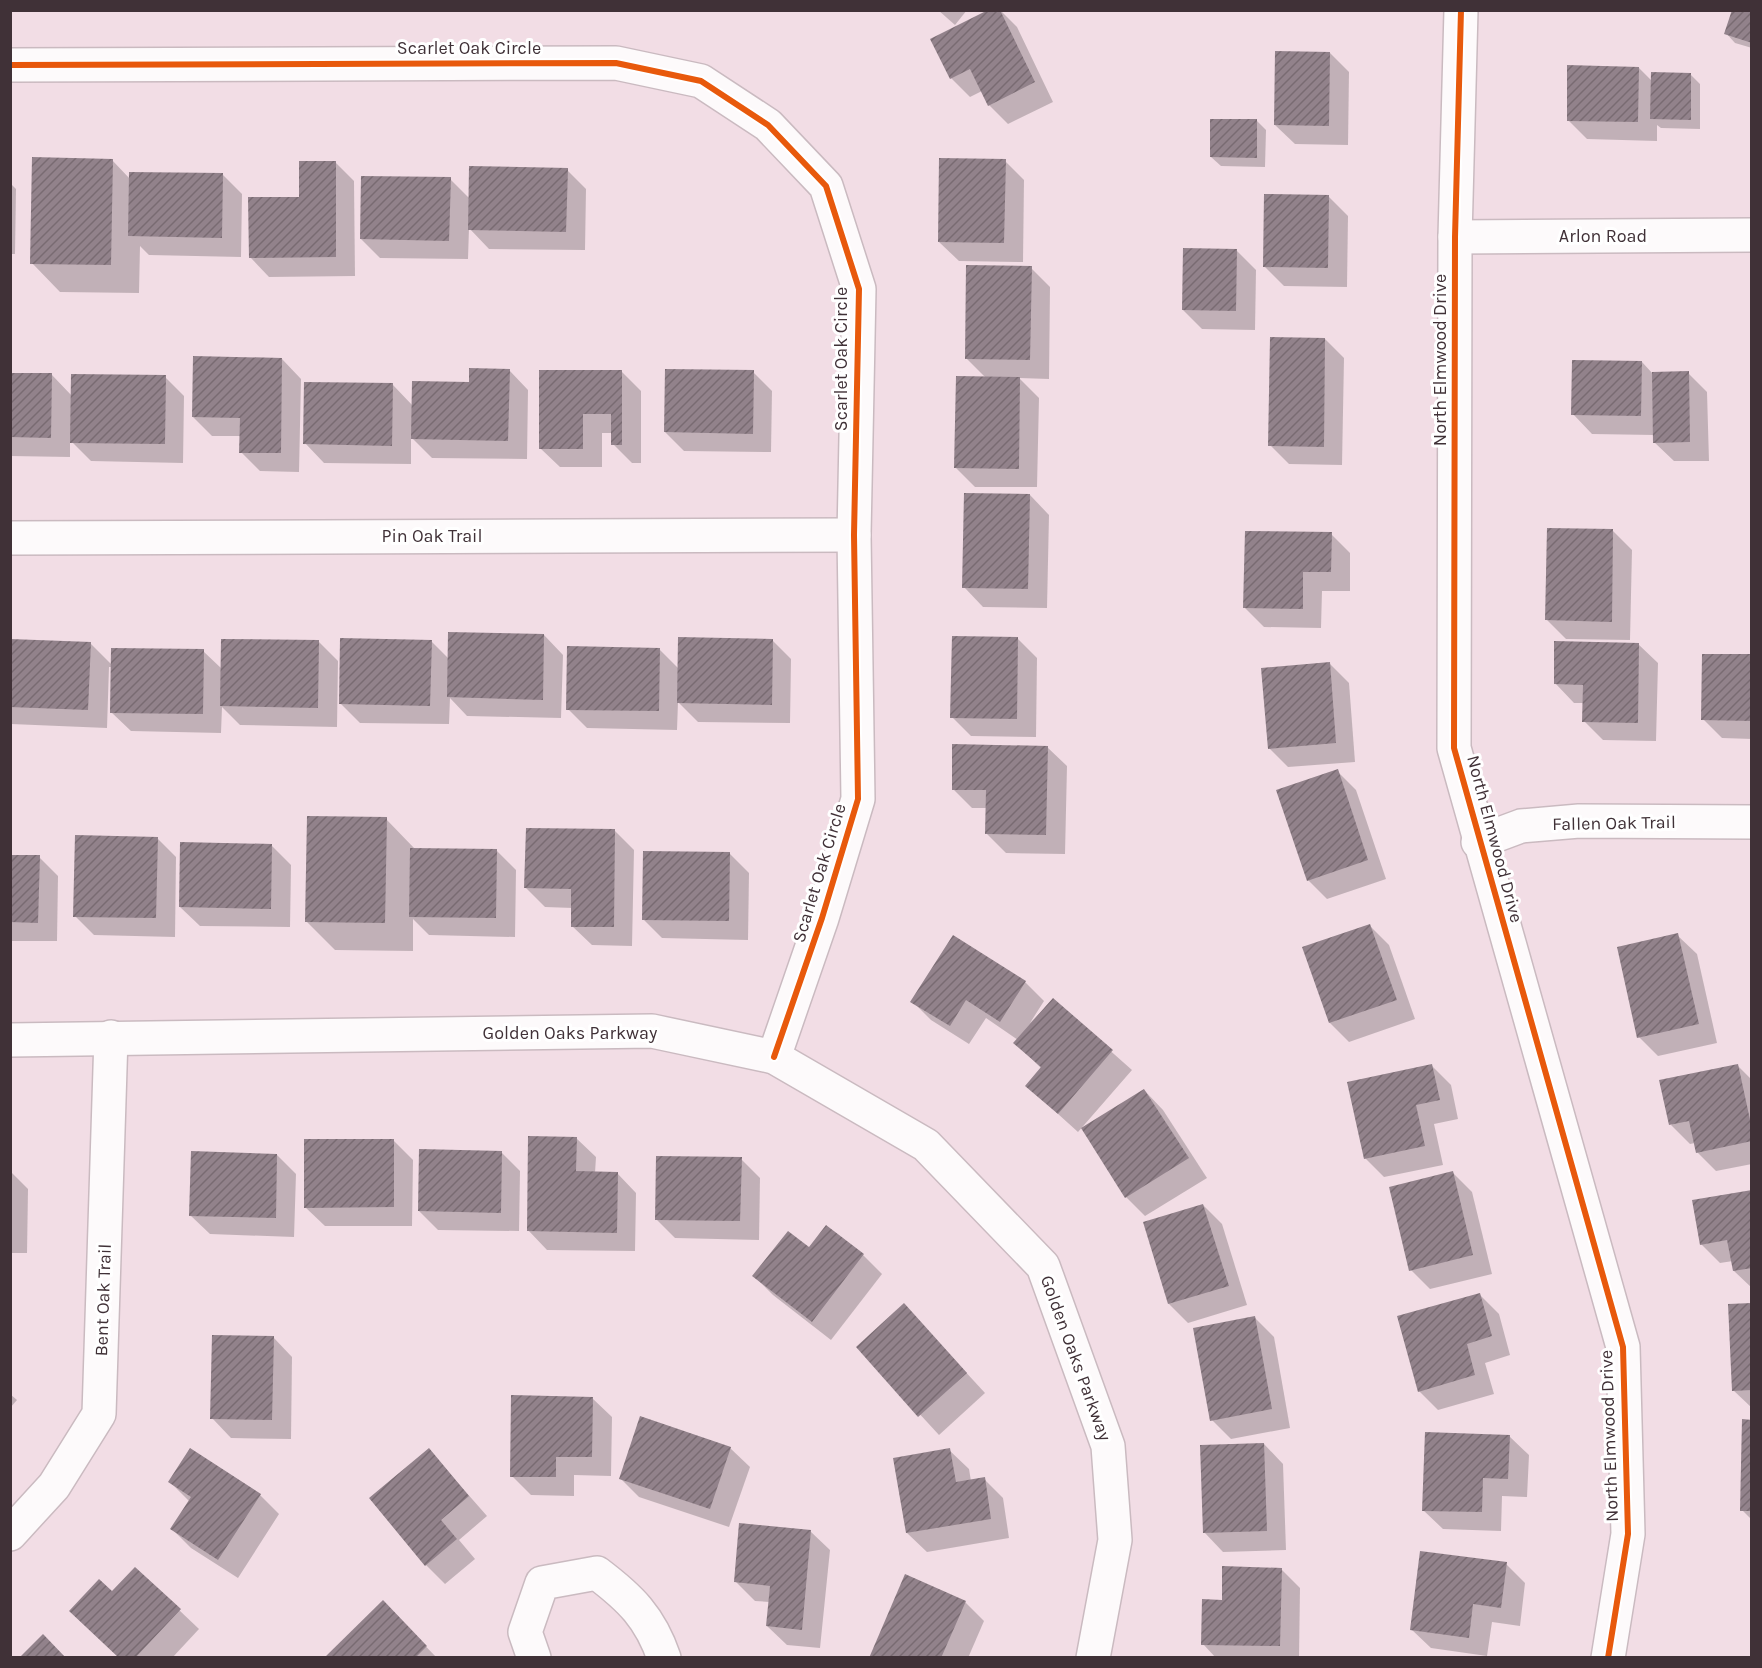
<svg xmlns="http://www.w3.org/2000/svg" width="1762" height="1668" font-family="Karla,sans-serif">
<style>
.shadow{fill:#0003}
.building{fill:url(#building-hatch)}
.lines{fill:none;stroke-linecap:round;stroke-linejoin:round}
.street-casing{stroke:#cabac0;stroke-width:36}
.street{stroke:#fdfafb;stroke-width:33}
.cycleway-casing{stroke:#fff;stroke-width:10}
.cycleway{stroke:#e8590c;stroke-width:6}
.labels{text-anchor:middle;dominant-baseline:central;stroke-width:6;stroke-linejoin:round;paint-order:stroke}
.street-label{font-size:18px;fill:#403137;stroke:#fff}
</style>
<defs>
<pattern id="building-hatch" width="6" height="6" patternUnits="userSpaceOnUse" patternTransform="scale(1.5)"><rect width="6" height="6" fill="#92828b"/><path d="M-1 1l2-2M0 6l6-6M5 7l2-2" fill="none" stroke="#796b72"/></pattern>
</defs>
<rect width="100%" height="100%" fill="#f2dde5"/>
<!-- shadow -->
<g class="shadow">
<polygon points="938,10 967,10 955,25"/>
<polygon points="992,10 1000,10 1017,27 1053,102 1008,124 989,105 982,91 970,97 951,78"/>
<polygon points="1752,10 1752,48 1735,43 1726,33"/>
<polygon points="1330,53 1349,72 1348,145 1295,144 1275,125"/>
<polygon points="1639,68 1652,81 1691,75 1700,84 1700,129 1661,128 1657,125 1657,141 1587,139 1568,120"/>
<polygon points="1257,121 1266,130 1265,167 1221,166 1211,157"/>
<polygon points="112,160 130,179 223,175 242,194 241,257 149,255 140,246 139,293 60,292 32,263"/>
<polygon points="1005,161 1024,180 1023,262 959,261 939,242"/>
<polygon points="335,162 354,181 355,276 269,277 250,257"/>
<polygon points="567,170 586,189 585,250 489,249 469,228 468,259 380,258 361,239 450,179 470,199"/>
<polygon points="10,183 16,189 15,254 10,254"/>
<polygon points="1329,197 1348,216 1347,287 1284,286 1265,267"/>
<polygon points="1236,250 1256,270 1255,330 1202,329 1183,310"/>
<polygon points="1031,268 1050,287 1049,379 1019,378 1039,398 1037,487 975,487 956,468 986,378 966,358"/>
<polygon points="1325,339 1344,358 1342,465 1289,464 1270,445"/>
<polygon points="282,359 301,379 299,472 260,471 241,452 241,436 212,436 193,417"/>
<polygon points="1642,362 1653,374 1688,373 1707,392 1709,461 1674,461 1654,442 1654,435 1592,434 1573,414"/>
<polygon points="509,370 528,390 527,459 432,458 411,437 411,464 324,463 305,443 393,385 413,406"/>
<polygon points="622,372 641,391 641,463 632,463 613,444 613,433 602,433 602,467 560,467 540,448"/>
<polygon points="753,372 772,391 771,452 684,451 665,432"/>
<polygon points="10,374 52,375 72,396 165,377 184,396 183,463 91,461 70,440 70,457 10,456"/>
<polygon points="1030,495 1049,515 1047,608 983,607 964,587"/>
<polygon points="1612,530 1632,550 1630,640 1566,639 1547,620"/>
<polygon points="1331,534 1350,553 1350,591 1322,591 1321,628 1264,627 1245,608"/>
<polygon points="544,635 563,655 561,718 467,716 450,698 449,724 360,723 341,704 431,641 449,659"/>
<polygon points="1018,639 1037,658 1036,737 971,736 952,717"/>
<polygon points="10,640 90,643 112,665 203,651 222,669 319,642 338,661 337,727 240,725 222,707 221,733 131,731 111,712 112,667 109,667 107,728 11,724"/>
<polygon points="772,640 791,659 790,723 698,722 678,702 677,730 587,728 568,709 659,649 679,669"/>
<polygon points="1638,644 1658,663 1656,741 1603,740 1584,721 1584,703 1574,703 1555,683"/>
<polygon points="1752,656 1752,739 1722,738 1703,719"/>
<polygon points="1330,664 1349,683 1355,762 1288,767 1269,748"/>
<polygon points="1047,747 1067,766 1065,854 1006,853 987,834 987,808 972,808 953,789"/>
<polygon points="1337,771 1356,790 1386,879 1327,899 1308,880"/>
<polygon points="386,819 415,849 497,851 516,870 515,937 429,935 413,919 413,951 335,950 306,921"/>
<polygon points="615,831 634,850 632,946 592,945 572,926 573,908 545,907 526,888"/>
<polygon points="157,838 176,857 175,937 94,935 75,916"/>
<polygon points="272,846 291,865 290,927 200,926 180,907"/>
<polygon points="730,854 749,873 748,940 662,938 643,919"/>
<polygon points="10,856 39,857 58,876 57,941 10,941"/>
<polygon points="1370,926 1389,945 1415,1019 1349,1042 1330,1023 1304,948"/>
<polygon points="1677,935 1697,954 1717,1043 1658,1056 1639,1037"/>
<polygon points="1025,982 1044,1001 1030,1023 1053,1000 1132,1070 1078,1132 1027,1086 1042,1069 1015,1043 1018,1040 986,1018 969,1044 931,1020 912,1001"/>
<polygon points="1737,1065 1752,1080 1752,1164 1716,1171 1697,1152 1695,1143 1690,1144 1671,1125"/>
<polygon points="1432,1066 1451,1085 1458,1119 1434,1124 1443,1165 1384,1177 1365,1158"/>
<polygon points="1144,1090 1163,1110 1207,1178 1145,1216 1126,1197"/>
<polygon points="576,1138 596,1157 595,1173 617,1173 636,1193 635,1251 547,1250 528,1230"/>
<polygon points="393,1140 413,1160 412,1226 325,1226 305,1207"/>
<polygon points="501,1152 520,1171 519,1231 438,1230 419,1211"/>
<polygon points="277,1155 296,1174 294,1237 210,1234 190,1215"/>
<polygon points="741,1159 760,1178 759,1240 675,1238 656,1219"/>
<polygon points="10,1171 28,1189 27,1253 10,1253"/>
<polygon points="1453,1173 1472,1192 1492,1274 1430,1289 1411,1270"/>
<polygon points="1752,1191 1752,1288 1734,1271 1733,1261 1720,1263 1701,1244"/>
<polygon points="1203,1205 1222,1224 1247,1305 1188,1323 1169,1304 1144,1223"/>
<polygon points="863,1255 882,1274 831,1340 773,1295 754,1276"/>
<polygon points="1480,1295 1499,1314 1510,1355 1485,1363 1494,1394 1438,1410 1419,1391"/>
<polygon points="1752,1304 1752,1408 1733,1390"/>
<polygon points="904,1305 985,1393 939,1435 858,1347"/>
<polygon points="1255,1318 1274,1337 1290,1428 1231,1439 1212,1420"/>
<polygon points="273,1337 292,1357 291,1439 231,1438 212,1418"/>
<polygon points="10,1394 17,1400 10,1408"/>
<polygon points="592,1398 612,1417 611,1476 574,1475 574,1496 531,1495 512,1476"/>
<polygon points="1752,1421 1752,1520 1742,1510"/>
<polygon points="1509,1436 1529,1455 1527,1497 1502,1496 1501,1531 1443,1529 1423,1510"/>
<polygon points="1264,1444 1283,1464 1286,1550 1223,1552 1204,1532"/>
<polygon points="730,1448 750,1467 729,1527 639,1497 620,1478"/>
<polygon points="429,1450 487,1516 459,1540 475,1559 445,1584 426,1565"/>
<polygon points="949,1450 969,1469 971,1481 984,1479 1003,1498 1009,1538 927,1552 907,1533"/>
<polygon points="170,1482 260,1495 279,1514 238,1578 191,1548 172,1529 190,1502"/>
<polygon points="810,1531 830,1550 820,1648 787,1645 767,1626 770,1602 755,1601 736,1582"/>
<polygon points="1506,1564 1525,1583 1520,1626 1492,1622 1487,1656 1431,1648 1411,1629"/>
<polygon points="1281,1569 1300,1588 1299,1658 1216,1658 1203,1644 1223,1601"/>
<polygon points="112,1593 179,1610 199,1629 172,1658 120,1658"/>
<polygon points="383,1602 437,1658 326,1658"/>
<polygon points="965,1602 984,1621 968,1658 871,1658"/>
</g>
<!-- building -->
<g class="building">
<polygon points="988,10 1000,10 1035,82 988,106 970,69 950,79 930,39"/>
<polygon points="1732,10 1752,10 1752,43 1724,34"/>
<polygon points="1275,51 1330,52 1329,126 1274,125"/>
<polygon points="1567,65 1639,67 1638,122 1567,121"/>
<polygon points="1651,72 1691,73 1691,120 1650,119"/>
<polygon points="1210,119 1257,119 1257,158 1210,157"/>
<polygon points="32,157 113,159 111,265 30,264"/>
<polygon points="939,158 1006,159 1004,243 938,242"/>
<polygon points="299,161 336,161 336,257 249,258 248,197 299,197"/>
<polygon points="469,166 568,168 566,232 468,230"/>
<polygon points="129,172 223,173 222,238 128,236"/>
<polygon points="361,176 451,177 449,241 360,239"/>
<polygon points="1264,194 1329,195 1328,268 1263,267"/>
<polygon points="1183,248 1237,249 1236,311 1182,310"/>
<polygon points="966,265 1032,266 1030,360 965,359"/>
<polygon points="1270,337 1325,338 1324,447 1268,446"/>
<polygon points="193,356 282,358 281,453 239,453 240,418 192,417"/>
<polygon points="1572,360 1642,361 1641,416 1571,415"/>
<polygon points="469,368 510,369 508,441 411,439 412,381 469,382"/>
<polygon points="665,369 754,370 753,434 664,432"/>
<polygon points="539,370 622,370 622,445 611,445 611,414 583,414 583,449 539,449"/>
<polygon points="1689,371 1690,442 1653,443 1652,372"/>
<polygon points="10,373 52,373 51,438 10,437"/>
<polygon points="71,374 166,375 165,444 70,443"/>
<polygon points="956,376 1020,377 1019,469 954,468"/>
<polygon points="304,382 393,383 392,446 303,444"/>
<polygon points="964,493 1030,494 1028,589 962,588"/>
<polygon points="1547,528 1613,529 1612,622 1545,620"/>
<polygon points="1245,531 1332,532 1331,572 1303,572 1303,609 1243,608"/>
<polygon points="448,632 544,634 543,700 447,697"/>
<polygon points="952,636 1018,637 1017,719 950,718"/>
<polygon points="678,637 773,639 772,705 677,703"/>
<polygon points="340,638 432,640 430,706 339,704"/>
<polygon points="10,639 91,642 88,710 10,707"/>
<polygon points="221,639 319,640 318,708 220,706"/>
<polygon points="1554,641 1639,643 1638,723 1582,722 1583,685 1554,684"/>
<polygon points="567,646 660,648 659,711 566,710"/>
<polygon points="111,648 204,649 203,714 110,713"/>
<polygon points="1702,654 1752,654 1752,721 1701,720"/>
<polygon points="1330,662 1336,743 1268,749 1261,668"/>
<polygon points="952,744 1048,746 1046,835 985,834 986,790 952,790"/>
<polygon points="1338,769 1368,860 1307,881 1276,790"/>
<polygon points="307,816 387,817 385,923 305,922"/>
<polygon points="526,828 615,829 614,927 571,927 571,889 524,888"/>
<polygon points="75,835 158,837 156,918 73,917"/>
<polygon points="180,842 272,844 271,909 179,907"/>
<polygon points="410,848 497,849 496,918 409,917"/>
<polygon points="643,851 730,852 729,921 642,920"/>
<polygon points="10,855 40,855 38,923 10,922"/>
<polygon points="1370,924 1397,1000 1329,1023 1302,947"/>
<polygon points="1678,933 1699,1024 1637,1038 1617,947"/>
<polygon points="953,935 1026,981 1000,1022 966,1000 950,1026 910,1002"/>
<polygon points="1053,998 1113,1050 1058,1114 1025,1086 1041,1067 1013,1043"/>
<polygon points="1432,1064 1440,1100 1416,1105 1425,1146 1364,1159 1347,1082"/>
<polygon points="1738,1064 1752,1129 1752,1141 1696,1153 1689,1121 1669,1125 1659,1080"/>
<polygon points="1144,1089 1189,1158 1125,1198 1081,1128"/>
<polygon points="528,1136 577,1137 576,1171 618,1172 617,1233 527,1231"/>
<polygon points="304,1139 394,1139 394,1207 304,1208"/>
<polygon points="419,1149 502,1151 501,1213 418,1211"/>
<polygon points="191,1151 277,1154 276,1218 189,1216"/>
<polygon points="656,1156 742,1157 740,1221 655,1220"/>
<polygon points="1453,1171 1473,1255 1409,1271 1389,1187"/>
<polygon points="1752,1190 1752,1268 1733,1271 1727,1240 1700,1245 1692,1200"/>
<polygon points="1203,1204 1229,1286 1168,1304 1143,1222"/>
<polygon points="826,1225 864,1254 812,1322 752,1276 788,1231 809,1247"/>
<polygon points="1480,1293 1492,1336 1467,1344 1475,1375 1418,1392 1397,1316"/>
<polygon points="904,1303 967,1373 918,1417 856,1347"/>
<polygon points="1752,1303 1752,1390 1732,1391 1728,1304"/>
<polygon points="1255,1316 1272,1409 1210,1421 1193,1328"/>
<polygon points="212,1335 274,1336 272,1420 210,1419"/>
<polygon points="511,1395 593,1397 592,1457 556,1457 556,1477 510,1477"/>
<polygon points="640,1416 731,1447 710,1509 619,1479"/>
<polygon points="1742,1419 1752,1420 1752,1511 1740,1511"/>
<polygon points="1425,1432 1510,1435 1508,1479 1483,1478 1482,1512 1422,1511"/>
<polygon points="1264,1443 1267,1531 1203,1533 1200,1445"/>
<polygon points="190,1448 261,1494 218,1560 170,1529 191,1497 168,1482"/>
<polygon points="429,1448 469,1496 441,1520 457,1539 425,1566 369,1498"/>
<polygon points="950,1448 956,1482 985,1477 991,1519 906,1533 893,1458"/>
<polygon points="739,1523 811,1530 802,1630 766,1626 770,1586 734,1582"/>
<polygon points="1420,1551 1507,1562 1501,1608 1473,1604 1469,1638 1410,1630"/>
<polygon points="1222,1566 1282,1568 1280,1646 1201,1645 1202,1599 1222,1600"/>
<polygon points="135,1567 181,1609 135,1658 119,1658 69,1611 99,1579 112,1591"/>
<polygon points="905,1574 966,1601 941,1658 869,1658"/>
<polygon points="383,1600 427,1646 415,1658 324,1658"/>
<polygon points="43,1634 66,1658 19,1658"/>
</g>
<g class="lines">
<defs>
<g id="street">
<polyline points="1461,10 1455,237 1454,748 1623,1347 1628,1534 1608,1658"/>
<polyline points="10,65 616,63 701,81 768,125 826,186 859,289 854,535 858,799 822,918 774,1057"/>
<polyline points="1455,237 1752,235"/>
<polyline points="10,538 854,535"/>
<polyline points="1478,842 1521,826 1579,821 1752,822"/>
<polyline points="10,1040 652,1031 774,1057 926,1145 1043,1266 1108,1446 1115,1540 1093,1658"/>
<polyline points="10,1534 54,1486 99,1414 111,1037"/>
<path d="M534,1658L525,1632L542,1583L597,1573C630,1598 650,1617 664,1658"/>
</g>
</defs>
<!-- street casing -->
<use href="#street" class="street-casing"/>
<!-- street -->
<use href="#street" class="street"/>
<defs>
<g id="cycleway">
<polyline points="1461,10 1455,237 1454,748 1623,1347 1628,1534 1608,1658"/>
<polyline points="10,65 616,63 701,81 768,125 826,186 859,289 854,535 858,799 822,918 774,1057"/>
</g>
</defs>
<!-- cycleway casing -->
<use href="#cycleway" class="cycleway-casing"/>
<!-- cycleway -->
<use href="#cycleway" class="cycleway"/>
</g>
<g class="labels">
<!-- street labels -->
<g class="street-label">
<text x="469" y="48">Scarlet Oak Circle</text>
<text x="1603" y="236">Arlon Road</text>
<text transform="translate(841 359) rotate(-90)">Scarlet Oak Circle</text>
<text transform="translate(1440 360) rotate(-90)">North Elmwood Drive</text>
<text x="432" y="536">Pin Oak Trail</text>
<text transform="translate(1614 823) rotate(-1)">Fallen Oak Trail</text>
<text transform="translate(1495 839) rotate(75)">North Elmwood Drive</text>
<text transform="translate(819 873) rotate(-73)">Scarlet Oak Circle</text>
<text x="570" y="1033">Golden Oaks Parkway</text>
<text transform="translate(103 1300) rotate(-88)">Bent Oak Trail</text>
<text transform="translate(1076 1358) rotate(70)">Golden Oaks Parkway</text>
<text transform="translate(1609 1436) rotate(-92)">North Elmwood Drive</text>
</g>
</g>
<!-- border -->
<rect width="1762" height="1668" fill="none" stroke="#403137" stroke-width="24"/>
</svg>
